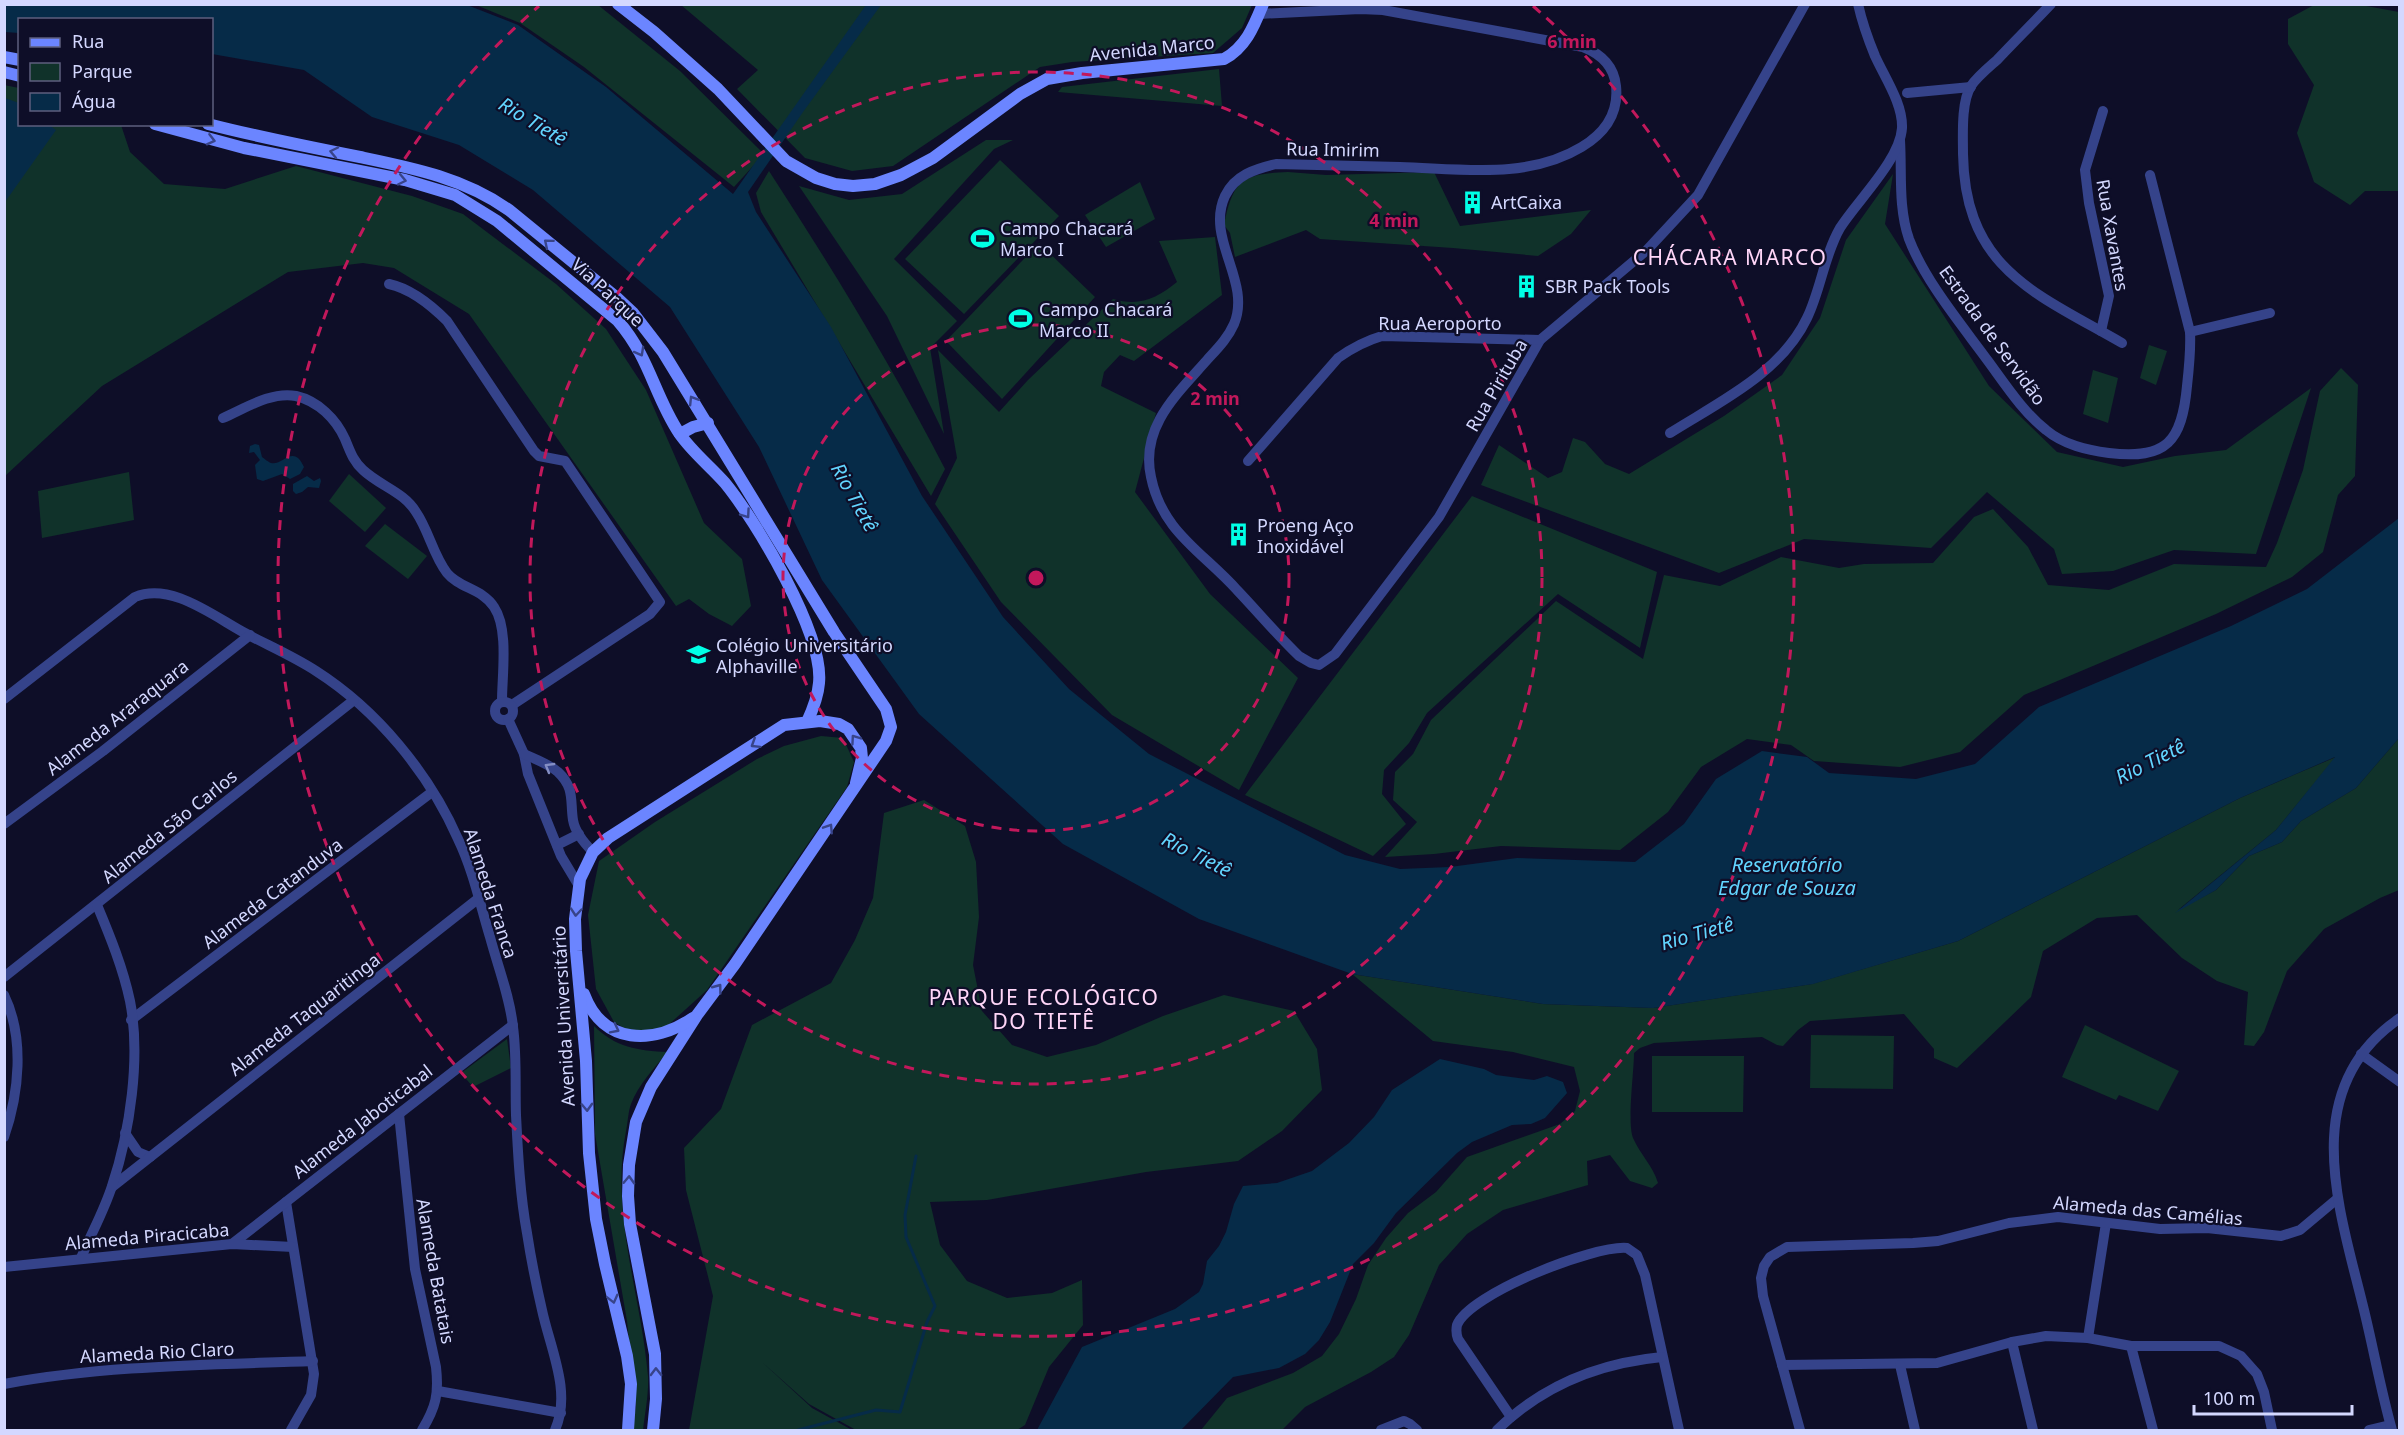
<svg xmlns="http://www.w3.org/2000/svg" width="2404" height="1435" font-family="'Noto Sans',sans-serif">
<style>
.green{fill:#10322a}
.water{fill:#062b48}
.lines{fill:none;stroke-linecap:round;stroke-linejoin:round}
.stream{stroke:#062b48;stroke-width:3}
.minor{stroke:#35438a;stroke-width:10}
.secondary{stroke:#6b85ff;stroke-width:12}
.oneway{stroke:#384489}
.oneway2{stroke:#848ec4}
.ring{fill:none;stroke:#c2185b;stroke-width:3;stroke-dasharray:10 8}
.labels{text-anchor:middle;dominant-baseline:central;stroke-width:4.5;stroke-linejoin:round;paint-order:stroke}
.street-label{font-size:18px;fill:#d4d8ff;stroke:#0e0e28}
.poi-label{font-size:18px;fill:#d4d8ff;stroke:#0e0e28;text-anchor:start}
.water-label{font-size:20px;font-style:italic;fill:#62d5ff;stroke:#0e0e28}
.quarter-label{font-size:21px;letter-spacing:1.5px;fill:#ffd6f8;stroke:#0e0e28}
.centre{fill:#c2185b;stroke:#0e0e28;stroke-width:3}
.ring-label{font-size:18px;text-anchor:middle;font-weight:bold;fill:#c2185b;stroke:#0e0e28;stroke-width:4.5;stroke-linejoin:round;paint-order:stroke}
</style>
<rect width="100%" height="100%" fill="#0e0e28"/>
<!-- green -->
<g class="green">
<polygon points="476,5 598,5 680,71 764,154 734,187 584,67 520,23"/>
<polygon points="681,5 1252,5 1242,28 1213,53 1072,62 1040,67 893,166 852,171 805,158 737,89 758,70"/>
<polygon points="2314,5 2361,5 2399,12 2399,191 2365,191 2350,205 2314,182 2297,133 2314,85 2288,44 2288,19"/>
<polygon points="1219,69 1222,106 1058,92 1062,87"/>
<polygon points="4,85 19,88 20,124 121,125 130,152 164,184 225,189 296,166 412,196 463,214 556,284 606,329 646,390 704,523 742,559 751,606 732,626 709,614 689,599 676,606 469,314 394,268 363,263 288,272 102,386 5,476"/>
<polygon points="986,140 1013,140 994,149 894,259 957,321 930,348 944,434 887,316 799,186 849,200 902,194"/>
<polygon points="1000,160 1059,216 964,314 905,259"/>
<path d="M769,171C832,268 892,366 945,469L931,496L761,212L756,193Z"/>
<path d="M1288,172L1326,175L1434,172L1460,226L1591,210L1571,234L1538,256L1453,248L1320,239L1306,230L1235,257L1230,233L1224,225C1233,180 1242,174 1288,172Z"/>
<polygon points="1893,174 1885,224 1989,386 2057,452 2123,467 2175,456 2226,450 2311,388 2256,554 2174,550 2113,571 2062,574 2054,549 1987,492 1931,548 1804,539 1719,573 1481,485 1499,445 1548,478 1562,472 1573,438 1585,442 1605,464 1629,474 1724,416 1782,375 1820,318 1846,240"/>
<polygon points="1140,182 1155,219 1106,247 1085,215"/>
<path d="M1215,237L1222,295L1134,361L1120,355L1104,372L1101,386L1156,413L1135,492L1210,594L1298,678L1239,790L1112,715L1001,602L935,504L957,458L938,350L999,412L1028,380L1113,299C1140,307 1157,298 1177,282L1159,241Z"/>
<polygon points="1039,243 1095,297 1002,399 946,341"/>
<polygon points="2149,345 2167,351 2156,385 2140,378"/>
<polygon points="2341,368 2358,385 2355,476 2338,495 2323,552 2292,577 2216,614 2024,695 1960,752 1900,767 1814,761 1791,745 1747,739 1701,767 1668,812 1620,850 1501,846 1434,854 1385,857 1417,822 1393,800 1395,772 1413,754 1431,720 1556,601 1643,659 1664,575 1720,586 1781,557 1839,568 1864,564 1933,563 1974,517 1993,509 2028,547 2048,585 2109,590 2174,564 2266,567 2277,543 2303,470 2320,391"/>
<polygon points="2093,370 2118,378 2108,423 2083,414"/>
<polygon points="129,472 134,520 42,538 38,491"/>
<polygon points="349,474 386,508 365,532 329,501"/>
<polygon points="1472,496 1657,572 1640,648 1558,594 1427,713 1409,743 1384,770 1382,794 1406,824 1373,856 1245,795"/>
<polygon points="385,524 427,556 408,579 365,546"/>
<polygon points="821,736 843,738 854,762 847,787 707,990 665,1028 644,1032 629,1031 614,1022 596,989 588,915 599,861 655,822 757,759 784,746"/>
<path d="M2399,738V890L2380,898L2324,929L2287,971L2264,1032L2254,1046L2244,1045L2248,992L2217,981L2182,958L2137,915L2097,918L2043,951L2031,997L1957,1068L1934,1058V1049L1904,1014L1810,1021L1798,1030L1783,1046L1777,1045L1762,1037L1654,1043L1640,1048L1634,1053C1634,1073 1627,1121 1633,1138C1640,1154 1653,1166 1658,1183L1652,1188L1630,1181L1610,1155L1587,1161L1588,1185L1503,1210L1467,1234L1439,1265L1409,1335L1394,1357L1371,1372L1305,1407L1282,1430H1201L1227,1398L1293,1373L1322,1356L1339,1334L1356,1299L1368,1265L1386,1238L1408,1213L1436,1192L1467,1157L1560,1124L1575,1111L1580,1091L1574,1067L1513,1052L1433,1041L1352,974L1543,1004L1653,1008L1812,984L1958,941L2240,798L2336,757L2276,830L2178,910L2216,890L2249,856L2282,842L2301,821L2356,788Z"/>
<polygon points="924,800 965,826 976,862 979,917 973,965 982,1011 1012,1045 1047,1057 1096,1045 1163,1016 1224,995 1294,1011 1317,1049 1322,1090 1282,1131 1238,1161 1146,1172 987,1200 930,1202 940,1245 967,1281 1007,1298 1052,1293 1082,1280 1083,1325 1049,1367 1025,1425 1017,1430 856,1430 809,1404 761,1361 812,1408 852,1430 689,1430 713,1296 686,1190 684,1148 721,1109 752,1025 831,983 855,940 873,898 884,813"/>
<polygon points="2085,1025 2179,1071 2158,1111 2119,1095 2116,1100 2062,1077"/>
<path d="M594,1026C615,1047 638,1051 668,1052C655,1067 638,1085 631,1104C628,1112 628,1122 626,1131C610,1214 641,1294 648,1376C649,1393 645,1413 643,1430H632L636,1407L627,1321L595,1134Z"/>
<polygon points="1811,1035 1894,1036 1893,1089 1810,1088"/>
<polygon points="507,1039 511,1068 473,1087 461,1073"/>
<polygon points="1652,1056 1744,1056 1743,1112 1652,1112"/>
</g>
<!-- water -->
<g class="water">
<polygon points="5,5 467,5 518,25 606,87 733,194 866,5 881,5 803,112 748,192 756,212 831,327 922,496 1003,617 1069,689 1149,754 1345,855 1400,869 1450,867 1517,858 1635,862 1684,824 1716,779 1762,751 1807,757 1829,773 1916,779 1975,764 2039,707 2231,626 2307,589 2399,518 2399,738 2356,788 2301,821 2282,842 2249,856 2216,890 2175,913 2276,830 2335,757 2240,798 1958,941 1813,984 1653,1008 1543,1004 1352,974 1199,919 1063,844 919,714 822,580 759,447 670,307 533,190 459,145 372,117 304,70 212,54 212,20 20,20 19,33 5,32"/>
<polygon points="5,98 19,103 20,124 49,125 56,130 5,202"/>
<path d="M255,444L259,445L262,457C263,458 270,463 271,463C283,466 293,443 304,467L300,474L290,479L282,474L263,481L257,479L255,465L260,460L254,452L249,453L250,446Z"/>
<polygon points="307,476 314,481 320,478 321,481 319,488 308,487 302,492 296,494 293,491 293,484"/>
<polygon points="1440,1059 1484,1069 1496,1075 1534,1080 1547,1076 1563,1082 1567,1093 1545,1118 1531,1124 1512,1125 1472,1142 1457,1153 1396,1213 1374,1243 1353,1264 1330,1322 1319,1340 1305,1354 1279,1368 1233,1377 1181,1430 1037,1430 1082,1347 1175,1309 1199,1292 1203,1284 1207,1261 1219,1246 1226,1232 1234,1204 1243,1186 1277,1183 1312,1171 1349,1143 1374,1117 1392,1090"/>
</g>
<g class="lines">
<!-- stream -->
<polyline class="stream" points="798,1430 876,1410 900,1412 927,1322 935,1306 906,1237 905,1215 916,1156"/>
<!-- minor -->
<g class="minor">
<path d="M2051,4C2033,23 2015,41 1997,60C1988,68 1977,77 1971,86C1961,102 1963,135 1963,154C1965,269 2035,293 2122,343"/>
<path d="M1259,14L1360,9L1383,10L1583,47C1601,54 1614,66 1616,86C1622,142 1554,165 1509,169C1473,172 1436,168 1400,167C1359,166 1317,165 1276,164C1255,169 1235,175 1225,196C1205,239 1252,281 1234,324C1228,338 1217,349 1207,360C1177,394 1140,427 1151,477C1162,532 1203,552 1237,590C1258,612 1277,635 1299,656L1311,663L1319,665L1335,654L1439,517L1540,340L1647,250L1698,195L1805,4"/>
<polyline points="1907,93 1971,87"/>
<path d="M1900,140C1902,173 1898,207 1909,239C1925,281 1961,324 1988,361C2005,384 2023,412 2046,430C2064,445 2087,450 2109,453C2167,460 2182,441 2187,386C2189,368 2191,350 2190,332L2150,175"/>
<path d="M389,284C412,289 431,305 447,321L534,451L539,456L565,461L660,602L650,614L512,705"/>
<polyline points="2101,331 2109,296 2089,203 2085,170 2103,111"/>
<polyline points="2190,332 2270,313"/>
<path d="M223,418C244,409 271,391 296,396C318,401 336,419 345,439C350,451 353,461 363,470C380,486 404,492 416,512C429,531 433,555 447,573C459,588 483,589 494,607C509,629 502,675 502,701"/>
<path d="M1670,433C1719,402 1781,373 1807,318C1821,289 1824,256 1840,228C1857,201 1900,160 1902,128C1903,104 1885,78 1875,56C1868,39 1862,22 1858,4"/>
<path d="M1248,461L1338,358C1352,348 1365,341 1382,336L1540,340"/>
<path d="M4,699L135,597C170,582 212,615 243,632C267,645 293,656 316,671C377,710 429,773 458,839C473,870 480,904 490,937C498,967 510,997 513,1027C517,1056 515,1086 516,1115C518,1154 520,1195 527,1233C531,1259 536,1284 542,1310C550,1348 572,1392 555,1430"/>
<circle cx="504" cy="711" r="9"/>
<polyline points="508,719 524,754 528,774 561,856 579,886"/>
<path d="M524,754C535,759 549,764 558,772C575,788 570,801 573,820C575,832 585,844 593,852"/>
<polyline points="4,824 103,751 250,635"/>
<polyline points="557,845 579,834"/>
<polyline points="4,977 354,700"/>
<path d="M4,995C25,1038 19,1094 4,1137"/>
<polyline points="131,1020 432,792"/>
<polyline points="2361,1054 2400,1082"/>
<path d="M399,1114L415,1269L436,1367C439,1394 436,1407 422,1430"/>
<polyline points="125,1133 138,1152 150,1157"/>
<polyline points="112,1187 479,898"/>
<polyline points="286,1202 314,1374 311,1395 291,1430"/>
<polyline points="232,1244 513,1025"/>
<path d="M81,1258C91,1234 104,1211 112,1186C130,1132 141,1057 130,1001C123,968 110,936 97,905"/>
<polyline points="4,1267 232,1244 293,1247"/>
<polyline points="2088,1338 2106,1223"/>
<polyline points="2012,1342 2033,1430"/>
<polyline points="2131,1346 2153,1430"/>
<polyline points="1782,1365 1937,1363 2012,1342 2046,1336 2088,1338 2131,1346 2219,1346 2241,1356 2257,1374 2264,1392 2272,1430"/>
<polyline points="1900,1365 1915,1430"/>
<path d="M4,1384C106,1365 210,1365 313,1361"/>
<polyline points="438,1391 561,1413"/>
<path d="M1511,1417L1458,1339C1456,1334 1456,1330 1457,1325C1469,1294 1594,1245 1627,1248L1637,1255L1645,1275L1679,1430"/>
<polyline points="1381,1430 1404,1421 1410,1424 1417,1430"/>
<path d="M1497,1430C1542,1386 1599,1363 1662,1357"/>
<polyline points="1800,1430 1763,1296 1761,1278 1764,1266 1770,1257 1787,1247 1913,1243 1938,1241 2009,1223 2058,1217 2160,1229 2207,1228 2281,1236 2300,1230 2337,1199"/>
<polyline points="2369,1430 2390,1425"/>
<path d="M2392,1430C2380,1388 2373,1345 2362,1302C2338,1205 2298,1087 2400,1018"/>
</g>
<!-- secondary -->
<g class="secondary">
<path d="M618,4L654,32L718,89L786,161L816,178L835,184L853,186L875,184L901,175L933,158L1020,94L1047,79L1082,73L1224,59C1246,47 1254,26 1263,4"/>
<polyline points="4,57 20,60"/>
<polyline points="4,72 20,76"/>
<path d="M155,124L244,148L405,180L455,195L497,221L618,321C650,358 654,395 679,433C692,452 710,466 725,483C756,521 824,634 819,683C818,697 813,709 807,722"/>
<path d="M208,124C258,137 309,147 360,157C413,168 464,178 509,210L617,298L633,313L663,352L834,632L886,709L891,727L886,741L735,964L697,1015L651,1087L636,1122L629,1165L628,1196L630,1224L655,1354L656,1399L653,1430"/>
<polyline points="680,434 693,427 708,423"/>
<path d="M584,994C603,1045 653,1045 693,1018"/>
<polyline points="628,1430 631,1384 627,1356 605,1264 596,1219 589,1153 586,1061 576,951 575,919 580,879 593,852 608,838 784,725 820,721 839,724 848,729 861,748 862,758 856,783"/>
</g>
</g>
<!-- one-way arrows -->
<defs><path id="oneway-chevron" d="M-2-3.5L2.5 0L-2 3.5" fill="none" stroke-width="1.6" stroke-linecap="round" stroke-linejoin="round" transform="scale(1.5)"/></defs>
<g class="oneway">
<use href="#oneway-chevron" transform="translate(211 140) rotate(14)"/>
<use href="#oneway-chevron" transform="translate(334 152) rotate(-168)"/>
<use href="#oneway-chevron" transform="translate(402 180) rotate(12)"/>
<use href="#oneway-chevron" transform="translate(548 243) rotate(-140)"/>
<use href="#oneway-chevron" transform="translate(640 352) rotate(61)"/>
<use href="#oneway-chevron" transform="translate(693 400) rotate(-122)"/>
<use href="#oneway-chevron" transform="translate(746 514) rotate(55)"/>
<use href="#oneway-chevron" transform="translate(855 739) rotate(-125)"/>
<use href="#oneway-chevron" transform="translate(755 744) rotate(148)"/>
<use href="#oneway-chevron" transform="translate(829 828) rotate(-57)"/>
<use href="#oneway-chevron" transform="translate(576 912) rotate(95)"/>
<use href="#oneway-chevron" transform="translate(718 988) rotate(-53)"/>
<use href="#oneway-chevron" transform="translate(615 1029) rotate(27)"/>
<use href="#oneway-chevron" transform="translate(587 1107) rotate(88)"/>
<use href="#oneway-chevron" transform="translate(629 1180) rotate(-88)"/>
<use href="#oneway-chevron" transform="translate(613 1299) rotate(76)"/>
<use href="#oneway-chevron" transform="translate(656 1372) rotate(-91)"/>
</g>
<use class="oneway2" href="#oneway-chevron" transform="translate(549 767) rotate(-150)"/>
<!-- distance rings -->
<g class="ring">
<circle cx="1036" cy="578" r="253"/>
<circle cx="1036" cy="578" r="506"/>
<path d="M1533 6A758 758 0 1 1 539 6"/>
</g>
<!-- icons -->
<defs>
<symbol id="building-bare" viewBox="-9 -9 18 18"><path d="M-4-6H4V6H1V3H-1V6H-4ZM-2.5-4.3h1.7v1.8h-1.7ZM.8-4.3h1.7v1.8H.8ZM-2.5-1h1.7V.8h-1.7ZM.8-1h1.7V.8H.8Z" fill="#00ffe6" stroke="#0e0e28" stroke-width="2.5" paint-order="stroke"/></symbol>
<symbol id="stadium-bare" viewBox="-9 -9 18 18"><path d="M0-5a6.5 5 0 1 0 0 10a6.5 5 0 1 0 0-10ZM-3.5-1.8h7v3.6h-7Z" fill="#00ffe6" stroke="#0e0e28" stroke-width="2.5" paint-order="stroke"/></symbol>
<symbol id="school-bare" viewBox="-9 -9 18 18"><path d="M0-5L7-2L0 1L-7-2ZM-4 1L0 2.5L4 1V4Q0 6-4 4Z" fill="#00ffe6" stroke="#0e0e28" stroke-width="2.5" paint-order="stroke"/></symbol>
</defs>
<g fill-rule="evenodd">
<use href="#building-bare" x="1456" y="186" width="33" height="33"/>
<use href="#stadium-bare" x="966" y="222" width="33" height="33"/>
<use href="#building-bare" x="1510" y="270" width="33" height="33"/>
<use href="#stadium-bare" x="1004" y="302" width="33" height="33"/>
<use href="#building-bare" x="1222" y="518" width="33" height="33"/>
<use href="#school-bare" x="682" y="638" width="33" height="33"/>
</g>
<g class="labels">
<!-- street labels -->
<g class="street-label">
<text transform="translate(1152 48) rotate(-6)">Avenida Marco</text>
<text transform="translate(1333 149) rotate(1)">Rua Imirim</text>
<text transform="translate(2113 235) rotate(80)">Rua Xavantes</text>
<text transform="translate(608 292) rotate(43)">Via Parque</text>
<text x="1440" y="323">Rua Aeroporto</text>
<text transform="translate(1993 335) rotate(54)">Estrada de Servidão</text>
<text transform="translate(1496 385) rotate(-60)">Rua Pirituba</text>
<text transform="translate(117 717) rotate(-38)">Alameda Araraquara</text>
<text transform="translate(169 826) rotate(-39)">Alameda São Carlos</text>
<text transform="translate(272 893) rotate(-37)">Alameda Catanduva</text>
<text transform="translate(491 893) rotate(72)">Alameda Franca</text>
<text transform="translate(304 1014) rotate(-38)">Alameda Taquaritinga</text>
<text transform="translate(563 1016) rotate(-93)">Avenida Universitário</text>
<text transform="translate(362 1121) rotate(-38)">Alameda Jaboticabal</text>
<text transform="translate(2148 1210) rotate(5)">Alameda das Camélias</text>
<text transform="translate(147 1236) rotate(-5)">Alameda Piracicaba</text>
<text transform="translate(436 1271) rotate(80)">Alameda Batatais</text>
<text transform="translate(157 1352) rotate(-3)">Alameda Rio Claro</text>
</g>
<!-- poi labels -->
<g class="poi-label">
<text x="1491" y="202">ArtCaixa</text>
<text x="1000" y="228">Campo Chacará<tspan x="1000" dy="21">Marco I</tspan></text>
<text x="1545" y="286">SBR Pack Tools</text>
<text x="1039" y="309">Campo Chacará<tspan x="1039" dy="21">Marco II</tspan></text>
<text x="1257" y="525">Proeng Aço<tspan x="1257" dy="21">Inoxidável</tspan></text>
<text x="716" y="645">Colégio Universitário<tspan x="716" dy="21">Alphaville</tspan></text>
</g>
<!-- water labels -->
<g class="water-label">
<text transform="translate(533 121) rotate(31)">Rio Tietê</text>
<text transform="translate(855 497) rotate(61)">Rio Tietê</text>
<text transform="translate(2150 761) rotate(-27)">Rio Tietê</text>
<text transform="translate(1197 854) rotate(27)">Rio Tietê</text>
<text x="1787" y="864">Reservatório<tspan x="1787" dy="23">Edgar de Souza</tspan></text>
<text transform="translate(1697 933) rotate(-16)">Rio Tietê</text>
</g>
<!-- quarter labels -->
<g class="quarter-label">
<text x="1730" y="257">CHÁCARA MARCO</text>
<text x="1044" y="997">PARQUE ECOLÓGICO<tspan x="1044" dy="24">DO TIETÊ</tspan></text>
</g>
</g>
<circle cx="1036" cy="578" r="9" class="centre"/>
<g class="ring-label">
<text x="1572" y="48">6 min</text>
<text x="1394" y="227">4 min</text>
<text x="1215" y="405">2 min</text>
</g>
<!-- border -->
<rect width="2404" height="1435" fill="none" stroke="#d4d8ff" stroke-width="12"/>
<!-- legend -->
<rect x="18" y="18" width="195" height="108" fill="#0e0e28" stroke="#5d5f7e" stroke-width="1.5"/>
<rect x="30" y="38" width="30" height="9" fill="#6b85ff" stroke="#5d5f7e" stroke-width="1.5"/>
<text x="72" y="48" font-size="18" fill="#d4d8ff">Rua</text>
<rect x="30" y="63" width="30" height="18" fill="#10322a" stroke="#5d5f7e" stroke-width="1.5"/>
<text x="72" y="78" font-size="18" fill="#d4d8ff">Parque</text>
<rect x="30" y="93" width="30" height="18" fill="#062b48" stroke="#5d5f7e" stroke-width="1.5"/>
<text x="72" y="108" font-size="18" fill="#d4d8ff">Água</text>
<!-- scale -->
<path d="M2194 1405v9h158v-9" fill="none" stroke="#d4d8ff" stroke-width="3"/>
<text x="2203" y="1405" font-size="18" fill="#d4d8ff" stroke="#0e0e28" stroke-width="4.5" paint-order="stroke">100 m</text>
</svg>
